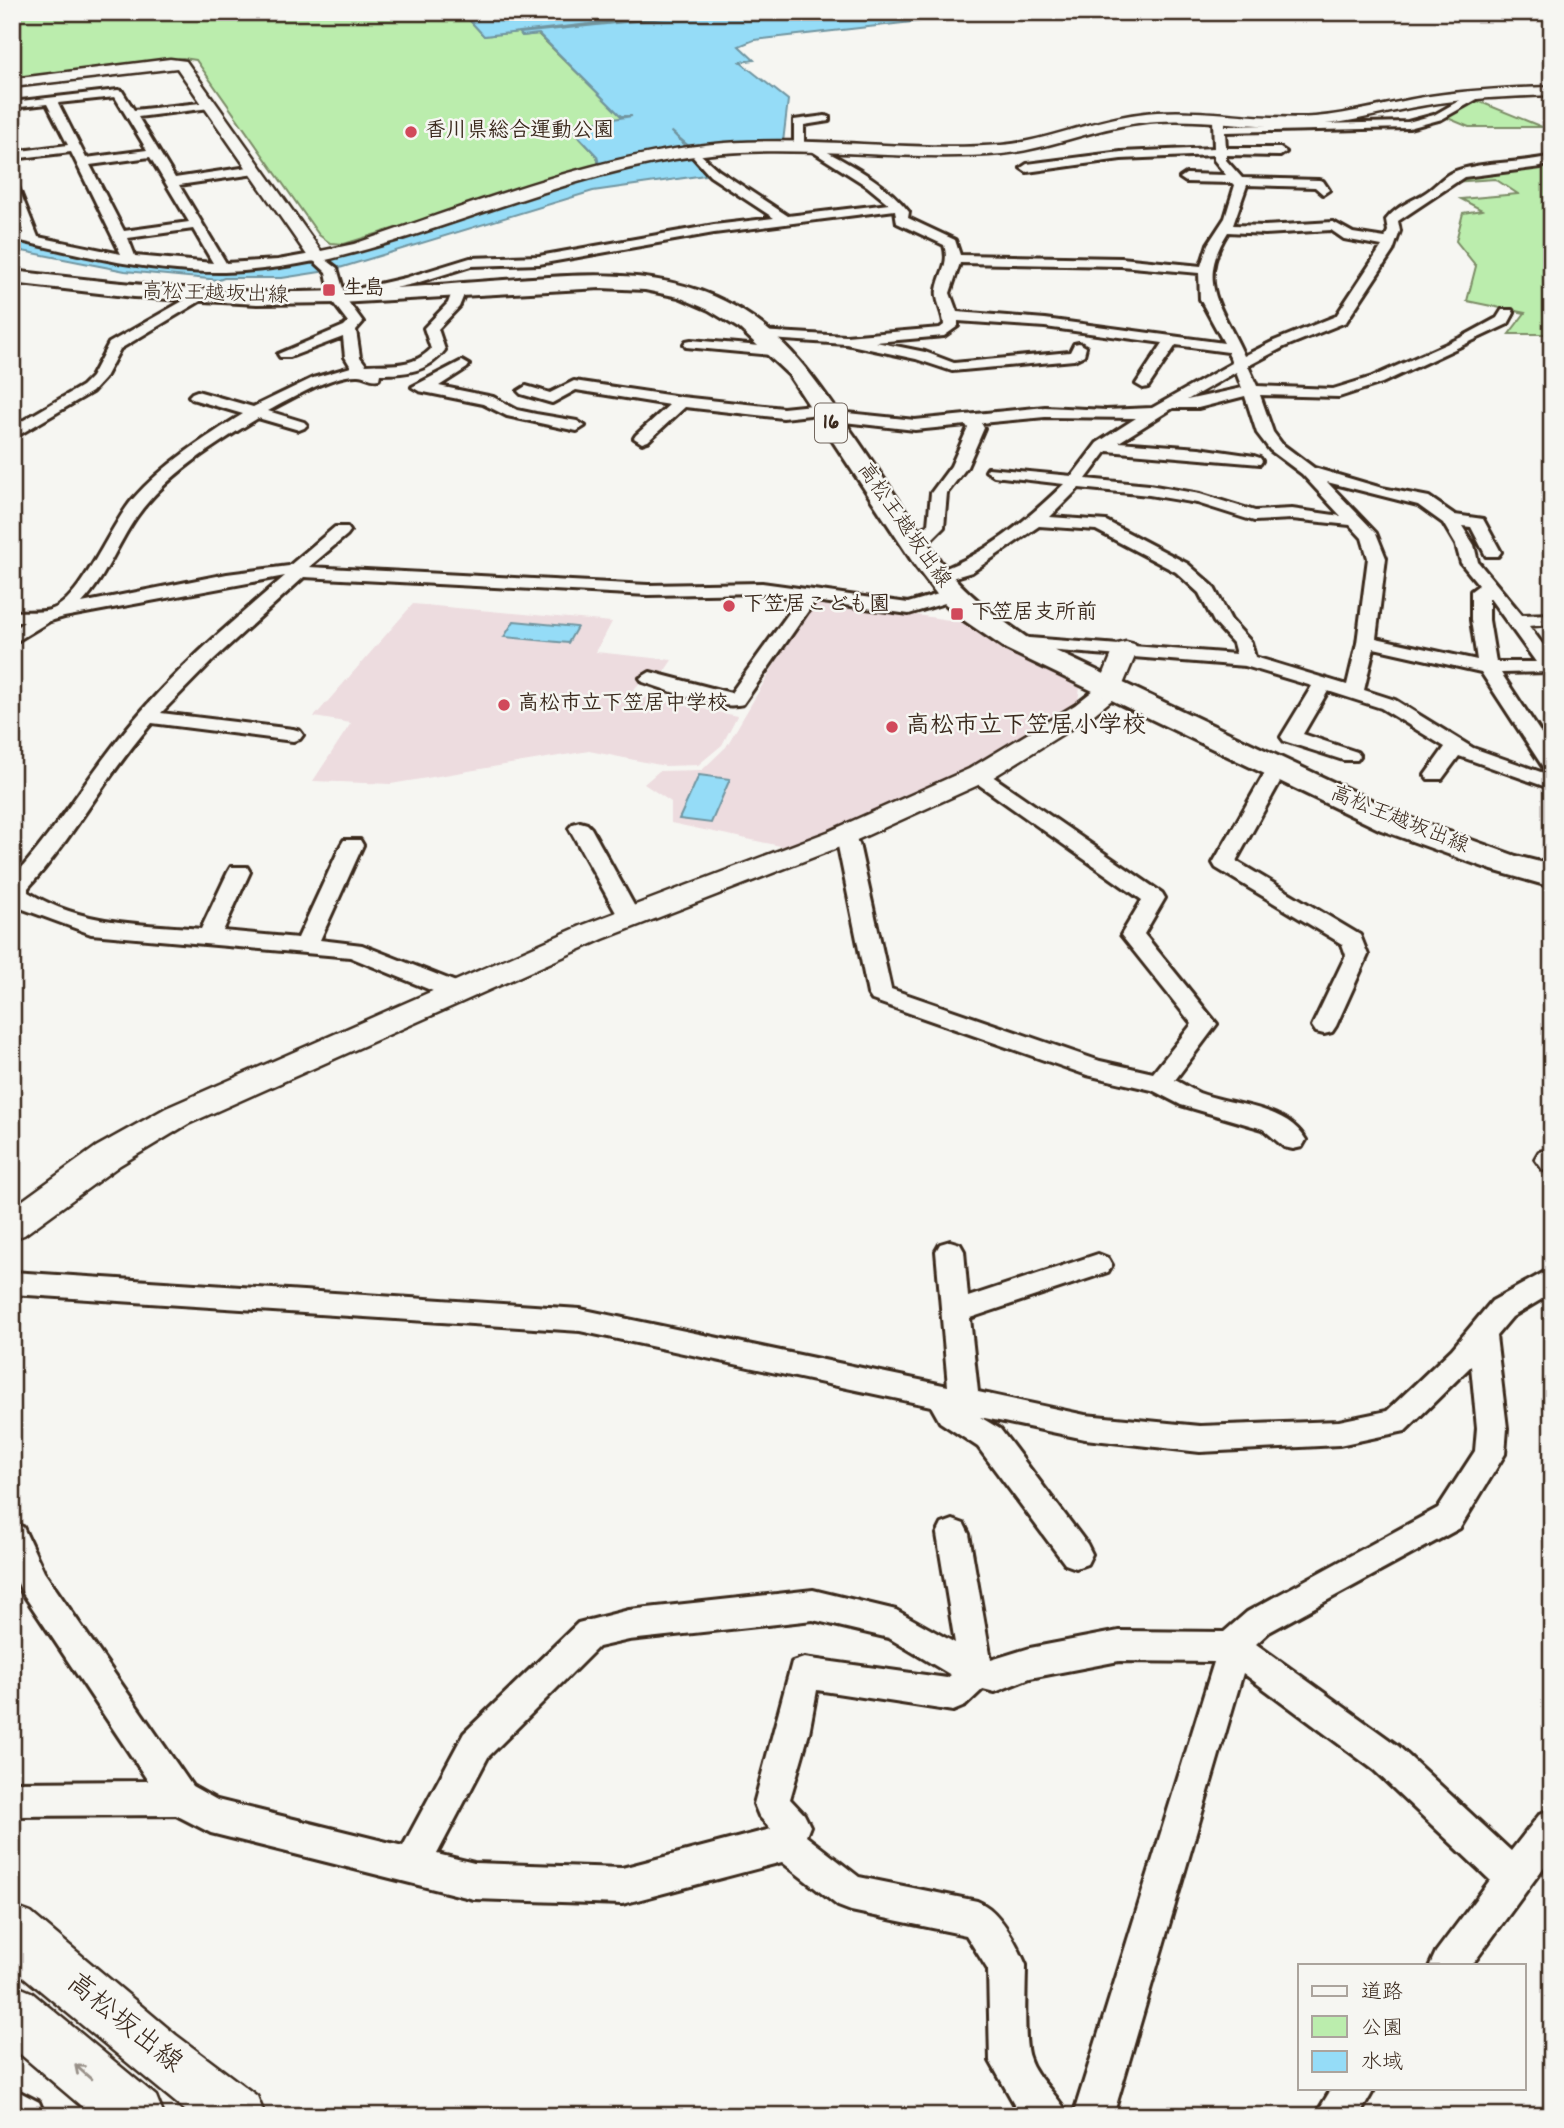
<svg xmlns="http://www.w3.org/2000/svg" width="1564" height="2128" font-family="Dekko,'Klee One',sans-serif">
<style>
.built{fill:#eddcdf}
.green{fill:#bbedad;stroke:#7b8c66;stroke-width:2}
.water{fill:#95dcf7;stroke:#7195a0;stroke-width:2}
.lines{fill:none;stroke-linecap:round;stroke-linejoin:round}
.minor-casing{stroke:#3b2a1e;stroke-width:6}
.tertiary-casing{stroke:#3b2a1e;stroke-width:5}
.secondary-casing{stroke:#3b2a1e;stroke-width:5}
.primary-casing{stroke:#3b2a1e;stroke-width:6}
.minor{fill:#f6f6f2;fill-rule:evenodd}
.tertiary{fill:#f6f6f2;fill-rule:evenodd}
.secondary{fill:#f6f6f2;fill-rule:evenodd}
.primary{fill:#f6f6f2;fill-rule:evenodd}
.oneway{stroke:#989088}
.poi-dot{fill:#d1495b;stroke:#f6f6f2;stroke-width:2.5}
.labels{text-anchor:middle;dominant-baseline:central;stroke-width:5;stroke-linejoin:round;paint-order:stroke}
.far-poi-label{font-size:21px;font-weight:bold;fill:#3b2a1e;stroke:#f6f6f2;text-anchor:start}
.far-street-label{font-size:21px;fill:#3b2a1e;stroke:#f6f6f2}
.shield{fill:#f6f6f2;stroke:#73675e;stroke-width:2}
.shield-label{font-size:23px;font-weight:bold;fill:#3b2a1e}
.poi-label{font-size:24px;font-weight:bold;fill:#3b2a1e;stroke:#f6f6f2;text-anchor:start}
.near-street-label{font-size:28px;fill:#3b2a1e;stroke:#f6f6f2}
</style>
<rect width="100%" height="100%" fill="#f6f6f2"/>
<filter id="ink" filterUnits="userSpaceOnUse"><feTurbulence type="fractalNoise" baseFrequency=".0143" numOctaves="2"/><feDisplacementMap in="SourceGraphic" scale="14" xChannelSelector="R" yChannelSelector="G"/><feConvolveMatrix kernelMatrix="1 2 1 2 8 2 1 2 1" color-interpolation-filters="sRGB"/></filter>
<g filter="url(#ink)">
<!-- built -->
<g class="built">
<polygon points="826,601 962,622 1060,671 1055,675 1080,688 1077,708 975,772 795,849 671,823 671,802 644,784 659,771 702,770 726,747 809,606"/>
<polygon points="413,604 612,622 596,652 672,660 664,672 650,671 630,694 737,716 722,745 698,765 665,766 589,751 391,784 313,781 351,723 314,717"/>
</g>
<!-- green -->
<g class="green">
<polygon points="12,12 462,12 484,36 681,13 721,12 520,33 522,36 538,34 621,116 632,117 569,127 597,156 599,165 344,244 330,243 319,235 196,60 183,58 12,78"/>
<polygon points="1478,101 1542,127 1469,127 1445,117"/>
<path d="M1552,163V334H1509L1525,313L1467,301L1476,266L1456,241L1463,213L1482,210L1461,199L1518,194L1495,179L1452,182C1482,164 1520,175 1552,163Z"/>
</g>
<!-- water -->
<g class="water">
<polygon points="462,12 693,12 484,36"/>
<polygon points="721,12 1000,12 754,40 739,46 754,60 740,62 788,100 783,142 691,148 671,131 712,174 593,191 333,270 282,278 224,278 219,280 125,271 12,249 12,238 136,263 252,270 278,267 332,258 594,170 599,164 597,156 569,126 632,116 621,116 539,34 522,36 520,33"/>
<polygon points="514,621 577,627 568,643 504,637"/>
<polygon points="699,775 730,779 711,823 679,819"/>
</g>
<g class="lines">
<defs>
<g id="minor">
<path d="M118,90L122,91L134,110L210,102L216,105L210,108L138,117L175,178L255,166L261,170L255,174L179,185L226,263L278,260L317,253L337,268L344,292L405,278L470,258L539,256L714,225L774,218L710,176L693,157L699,153L718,170L788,216L889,204L867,186L804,146L794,148V120L825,116L829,117V121L804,125V145L813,144C847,163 885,181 909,212L908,218L955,240L960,255L1121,258L1201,266L1208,244L1225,218L1235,185L1233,183L1186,182L1180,178L1186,174L1226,175L1214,160V155L1121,159L1027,172L1021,168L1027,164L1121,152L1214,148L1213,119L1219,116L1225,119V126L1408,122L1434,115L1471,94H1479V98L1442,119L1409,128L1225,132L1226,148H1280L1286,152L1280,156L1226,155V160L1242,178L1319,180L1323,181L1329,190L1323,194L1315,187L1247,185L1233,225L1265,226L1333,222L1353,233L1385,238L1388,231L1386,220C1396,206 1411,202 1425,193C1435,187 1441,178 1451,173C1476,161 1521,164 1552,156V163L1541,167L1464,177L1398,221L1400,231L1393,251L1346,322L1284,347L1248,366L1257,386L1333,389L1372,377L1462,337L1497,318L1502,310H1512L1514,313L1508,324L1382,383L1339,397L1260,395L1273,432L1282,444L1314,468L1382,488L1429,497L1455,515L1483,519L1501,552L1498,556H1486L1471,527L1462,526L1474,545L1478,562L1522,615L1552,614V624L1529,626L1552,657V672L1501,673L1552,750V772L1545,770L1481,672L1374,648L1364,690L1395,700L1473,748L1552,776V789L1459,756L1442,779H1428L1425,775L1445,747L1381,708L1328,691L1303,734L1357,752L1360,756L1357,760H1343L1284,741L1281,737L1312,686L1245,666L1009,647L1007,643L1016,637L1236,654L1233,643L1214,622L1199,593L1176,572L1096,530L1039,526L972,572L938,582L932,581L929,577L932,573C983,557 1026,521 1064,484L994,476L986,471L988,468L1072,476L1097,443L1136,418L1045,417L981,423L984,428L967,467L947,493L944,527L932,539L911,544L902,539L928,525L931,493L951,466L968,428L966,425L915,430L826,420L821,418L819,414L783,418L685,407L648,441L642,443L634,438L636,435L669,405L576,390L552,403L521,394L518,391L526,386L550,393L574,381L681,397L783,408L822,404L827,406L828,411L915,420L1045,407L1106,410L1152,408L1232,363L1228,352L1176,345L1148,387L1143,388L1136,384L1163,343L1045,327L958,321V326L944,336L876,342L925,352L954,363L1070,352L1074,344L1079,343L1086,347L1084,355L1074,360L952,371L916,359L846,344L754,338V332L759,331L846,336L940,328L944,325C944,313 935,301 937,290C940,272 950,264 944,245L897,223L895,210L714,233L539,264L471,266L413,284L346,299L363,322L356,330L360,357L366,365C391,364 412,368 431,349L424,328L448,303L454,287H464L466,290L459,307L438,329L445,350C428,372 406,374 380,374L379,379C370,381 366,375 358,375C332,374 291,399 268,411L304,422L307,425L304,428L299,430L258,418C215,445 166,475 137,516C117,544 106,578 82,603L227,574L289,566L335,527H347L350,531L347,535L309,567L648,585L762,583L908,603L952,590L958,591L961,595L958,599L909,614L815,601L743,704C717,711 669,690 643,682L640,678L650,672L731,693L799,599L762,593L648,595L304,577L214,659L161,713L293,729L300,731L303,735L300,739L293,741L152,723C106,775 74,837 28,888V892C80,925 142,924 201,929L228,872L231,867H247L250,872L223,931L298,938L341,845L344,840H360L363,845L320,940L362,945L466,986L470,992L466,998L458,1000L450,998L350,957L91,934L23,909L12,902V879C57,830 90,772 133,721C178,667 232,622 285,576L64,617L50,621L12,644V630L24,622H12V612C24,611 38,613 50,610C81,602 110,525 133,499C163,465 204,438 243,414L192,399L189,396L192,393L197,391L253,407L313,378L351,367L345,357L343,337L290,357H280L278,354L344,326L348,322L332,301L326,272L314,261C284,267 254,271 224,272C153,273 81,255 12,239V231L24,234L12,203V183L18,187L38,237L121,254L71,152L12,159V152L68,145L47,104L12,108V102ZM115,97L147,150L86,158L58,103ZM150,157L189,222L124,231L90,165ZM193,229L213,263L135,256L128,238ZM1331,230L1344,239L1382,246L1336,316L1274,341L1244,356C1224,309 1194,285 1228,232L1265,234ZM960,263L1121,266L1199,273L1200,299L1224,343L1045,319L957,312L950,293ZM1236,372L1242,388L1187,400ZM1245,396L1257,433L1270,450L1302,474L1341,516L1292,509L1255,511L1200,494L1149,485L1086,479L1107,451L1260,464L1262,461L1260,458L1254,456L1199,448L1119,442L1173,408H1198ZM1327,482L1418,505L1443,523L1456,545L1461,563L1479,585L1471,591V620L1477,660L1376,638L1386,558L1376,533ZM1079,488L1149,495L1197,503L1254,521L1292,519L1350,525L1362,538L1368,558L1357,643L1347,685L1255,657L1251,642L1231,620L1213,586L1188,564L1106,521L1050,517ZM1489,597L1536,662H1496L1489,620Z"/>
<polygon points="197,293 202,294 202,300 120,349 104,379 92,392 12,439 12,427 82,386 91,377 109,343"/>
<polygon points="691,340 782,348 789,352 782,356 686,347 684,344 686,341"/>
<polygon points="462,361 469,365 467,368 439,386 493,397 517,410 536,414 577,421 585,426 577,431 507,416 483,404 419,391 412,387"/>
<polygon points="1277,763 1284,765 1287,769 1236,861 1360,935 1368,955 1336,1026 1332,1032 1324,1034 1316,1032 1312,1026 1346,955 1342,944 1216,868 1213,863 1267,769 1270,765"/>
<path d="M978,769L985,771L1162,893L1165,898L1144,934L1217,1024L1175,1080C1183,1084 1191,1089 1199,1093C1233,1106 1286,1105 1306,1140L1302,1147L1293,1149L1284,1147L1263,1129L1181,1105L1152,1090L1087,1075L872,1000L868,994L838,846L829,837L832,832C844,829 852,834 859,844L891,989L1100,1061L1153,1073L1192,1024L1121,935L1142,900L971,779L968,775L971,771Z"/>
<polygon points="580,822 587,824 591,828 641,918 638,923 622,923 619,918 569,828 573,824"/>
<polygon points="1548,1150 1552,1151 1552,1172 1543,1170 1535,1159 1539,1152"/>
<path d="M950,1241L960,1244L964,1251L968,1297L1098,1254L1108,1258L1112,1265L1108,1272L970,1318L978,1392L1085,1415L1200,1426L1339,1421L1387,1411L1452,1349L1492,1301L1552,1268V1293L1512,1317L1496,1336L1507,1428L1505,1454L1460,1528L1269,1632L1256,1644L1398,1746L1511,1851L1540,1814L1552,1809V1856L1472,1965H1430L1436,1952L1490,1880L1374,1770L1243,1673L1113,2116H1073L1214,1662L1119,1661L1030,1678L995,1692L983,1689L965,1706L953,1711L817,1690L809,1733L790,1799L804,1814L810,1826L806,1836L859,1877L977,1901C1000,1910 1016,1942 1026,1965C1026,1985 1023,2042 1029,2057C1036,2080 1059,2094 1068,2116H1021L990,2061L988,1970L966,1935L851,1911L838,1906L782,1862L622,1904L474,1899L211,1833L176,1815L12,1816V1782L148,1781L22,1592L12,1571V1523L23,1527L44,1572L192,1786L217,1800L403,1846L464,1733L578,1623L629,1610L813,1590L896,1610L955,1643L937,1534L942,1524L953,1520L964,1524L969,1534L991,1660L1030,1648L1119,1631L1224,1632L1247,1612L1438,1508L1475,1451L1477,1428L1471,1366L1405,1431L1339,1445L1200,1452L1085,1439L980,1417L1000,1429L1087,1544L1092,1554L1087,1564L1076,1568L1065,1564L978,1447L940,1422L931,1406L580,1331L12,1294V1272L580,1309L948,1386L936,1251L940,1244ZM813,1620L889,1638L951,1675L947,1678L804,1658L792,1662L754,1804L759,1816L771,1829L622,1868L474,1863L437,1854L488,1757L598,1647L629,1640Z"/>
<polygon points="12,2088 39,2102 45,2116 12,2116"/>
<polygon points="1332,2088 1375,2088 1359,2116 1315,2116"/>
</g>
<g id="tertiary">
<path d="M170,59L186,61L321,251L354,244C474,204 597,153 725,143C817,136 909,152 1001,145C1048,141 1091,120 1138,114C1197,106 1256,121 1315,117C1354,114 1391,102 1430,96C1470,90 1511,88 1552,87V95C1510,97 1467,98 1426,105C1388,111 1352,123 1314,125C1255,130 1196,115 1138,123C1092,129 1049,149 1002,154C893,163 784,140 675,159C551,180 438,235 317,262L311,261L177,68L12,87V79Z"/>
<polygon points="1126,642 1134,644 1138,649 1119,694 1093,715 987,781 850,843 603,939 188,1124 120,1165 24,1235 12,1239 12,1208 96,1147 166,1108 583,925 830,831 969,769 1075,705 1099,686 1114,649 1118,644"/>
</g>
<g id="secondary">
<polygon points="12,1906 31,1913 176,2035 257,2096 265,2116 192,2116 12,1967"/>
<polygon points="12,1984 31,1992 156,2096 164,2116 93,2116 12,2047"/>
</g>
<path id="primary" d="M12,271C107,282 203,293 299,292C363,291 427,286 490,281C583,275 672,262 753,318C798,350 825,394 856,438C884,479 912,520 940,561C965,593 993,614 1026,637L1405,816L1516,856L1552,865V887L1492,870L1381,830L1006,649L962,619L942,601L916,567L789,375L740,329L709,310L679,297L645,290L601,288L339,303L257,304L134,297L12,283Z"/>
</defs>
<!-- minor casing -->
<use href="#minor" class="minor-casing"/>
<!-- tertiary casing -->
<use href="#tertiary" class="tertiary-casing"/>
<!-- secondary casing -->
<use href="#secondary" class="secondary-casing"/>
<!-- primary casing -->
<use href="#primary" class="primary-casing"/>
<!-- minor -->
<use href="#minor" class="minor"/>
<!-- tertiary -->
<use href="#tertiary" class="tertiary"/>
<!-- secondary -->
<use href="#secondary" class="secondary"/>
<!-- primary -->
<use href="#primary" class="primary"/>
</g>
<!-- one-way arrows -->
<defs><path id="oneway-shaft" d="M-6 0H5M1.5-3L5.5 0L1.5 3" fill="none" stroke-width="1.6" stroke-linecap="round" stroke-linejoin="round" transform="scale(1.75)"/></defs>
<use class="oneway" href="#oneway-shaft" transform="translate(83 2072) rotate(-139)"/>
</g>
<!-- markers -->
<g class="poi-dot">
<circle cx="411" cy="132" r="7"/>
<rect x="322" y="283" width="14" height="14" rx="3.5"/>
<circle cx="729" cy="606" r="7"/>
<rect x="950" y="607" width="14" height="14" rx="3.5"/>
<circle cx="504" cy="705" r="7"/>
<circle cx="892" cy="727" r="7"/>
</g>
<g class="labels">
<!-- far-poi labels -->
<g class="far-poi-label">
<text x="425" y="132">香川県総合運動公園</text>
<text x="343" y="290">生島</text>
<text x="743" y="606">下笠居こども園</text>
<text x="971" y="614">下笠居支所前</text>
<text x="518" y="705">高松市立下笠居中学校</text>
</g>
<!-- far-street labels -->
<g class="far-street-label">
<text transform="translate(215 295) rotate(2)">高松王越坂出線</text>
<text transform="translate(903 526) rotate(55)">高松王越坂出線</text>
<text transform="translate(1399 821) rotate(22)">高松王越坂出線</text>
</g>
<!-- shield labels -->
<rect class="shield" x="815" y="403.5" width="32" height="39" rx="5"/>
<g class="shield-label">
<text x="831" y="423">16</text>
</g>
<!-- poi labels -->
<g class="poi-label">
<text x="906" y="727">高松市立下笠居小学校</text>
</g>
<!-- near-street labels -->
<g class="near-street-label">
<text transform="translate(123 2025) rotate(39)">高松坂出線</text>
</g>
</g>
<!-- margin -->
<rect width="1564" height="2128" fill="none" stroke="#f6f6f2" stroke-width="42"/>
<rect x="21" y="21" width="1522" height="2086" fill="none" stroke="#3b2a1e" stroke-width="2.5" filter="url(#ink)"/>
<!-- legend -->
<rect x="1298" y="1964" width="228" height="126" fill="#f6f6f2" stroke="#aba49d" stroke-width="2"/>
<rect x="1312" y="1986" width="35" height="10" fill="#f6f6f2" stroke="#aba49d" stroke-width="2"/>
<text x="1361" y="1998" font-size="21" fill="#3b2a1e">道路</text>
<rect x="1312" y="2016" width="35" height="21" fill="#bbedad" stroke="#aba49d" stroke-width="2"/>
<text x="1361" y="2034" font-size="21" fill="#3b2a1e">公園</text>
<rect x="1312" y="2051" width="35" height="21" fill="#95dcf7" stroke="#aba49d" stroke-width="2"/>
<text x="1361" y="2068" font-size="21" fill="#3b2a1e">水域</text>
</svg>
